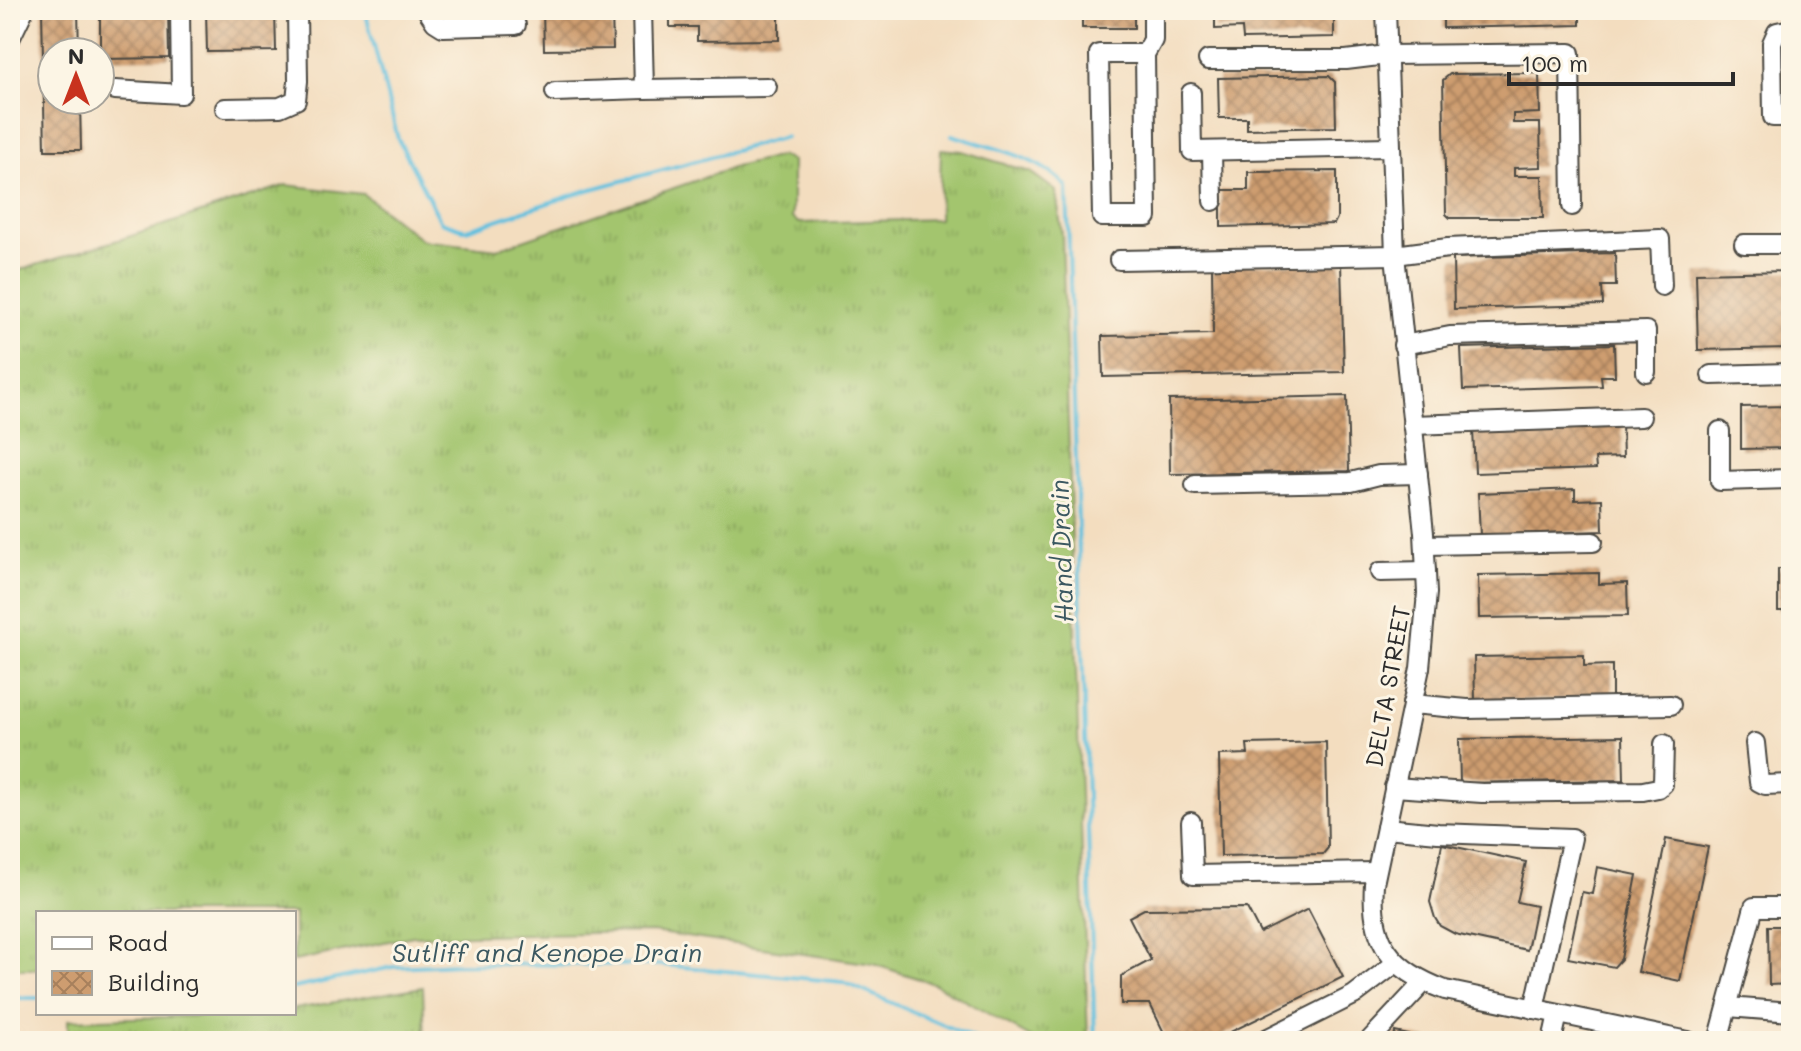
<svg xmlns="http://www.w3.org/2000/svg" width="1801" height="1051" font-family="Mali,sans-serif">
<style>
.grass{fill:url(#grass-tufts);stroke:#67784c;stroke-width:2}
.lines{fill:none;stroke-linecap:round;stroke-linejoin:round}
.stream{stroke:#60c0de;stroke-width:4}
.building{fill:url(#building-cross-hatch)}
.minor-casing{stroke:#494641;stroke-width:22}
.minor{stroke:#fff;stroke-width:18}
.labels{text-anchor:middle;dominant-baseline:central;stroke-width:6;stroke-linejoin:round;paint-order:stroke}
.street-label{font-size:24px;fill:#2b2b2b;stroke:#fcf5e5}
.water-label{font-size:26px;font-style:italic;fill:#3b5861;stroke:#fcf5e5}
</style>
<defs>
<pattern id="grass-tufts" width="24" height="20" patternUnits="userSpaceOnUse" patternTransform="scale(2)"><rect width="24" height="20" fill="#a3c56e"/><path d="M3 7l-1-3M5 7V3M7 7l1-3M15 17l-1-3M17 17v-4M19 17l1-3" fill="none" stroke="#8ca95f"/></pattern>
<pattern id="building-cross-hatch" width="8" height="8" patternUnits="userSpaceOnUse" patternTransform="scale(2)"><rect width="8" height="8" fill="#ce9d70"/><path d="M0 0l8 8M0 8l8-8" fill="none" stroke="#a7805c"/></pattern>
</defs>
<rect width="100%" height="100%" fill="#fcf5e5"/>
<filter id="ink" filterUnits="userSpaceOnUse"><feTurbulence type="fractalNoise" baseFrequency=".0125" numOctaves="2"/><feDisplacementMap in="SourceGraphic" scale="16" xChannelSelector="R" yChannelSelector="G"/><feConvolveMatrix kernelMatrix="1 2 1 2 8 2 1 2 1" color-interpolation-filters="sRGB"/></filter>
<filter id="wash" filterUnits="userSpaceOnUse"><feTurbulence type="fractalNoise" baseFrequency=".006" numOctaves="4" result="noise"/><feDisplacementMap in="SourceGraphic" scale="32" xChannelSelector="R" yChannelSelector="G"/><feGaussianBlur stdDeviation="1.8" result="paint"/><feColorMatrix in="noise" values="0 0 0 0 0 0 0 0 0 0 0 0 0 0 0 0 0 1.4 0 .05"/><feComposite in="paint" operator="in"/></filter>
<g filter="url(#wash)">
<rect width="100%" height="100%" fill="#f3ddbf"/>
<!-- grass -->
<g class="grass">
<polygon points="941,149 962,151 1030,172 1056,191 1062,235 1088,1041 1037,1041 935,984 873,964 652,932 413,936 294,961 294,913 38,913 38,969 10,969 10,273 128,237 286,185 363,194 422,240 497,249 735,167 781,156 792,161 792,218 799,223 939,219"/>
<polygon points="423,987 425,1041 68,1041 68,1020 294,1013 294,1009"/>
</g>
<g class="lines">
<!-- stream -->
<g class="stream">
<polyline points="365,10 398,139 441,222 466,230 588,190 785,137"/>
<path d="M952,135C991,148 1039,156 1067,187L1095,1041"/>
<polyline points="294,988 393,967 460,964 662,965 843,982 981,1041"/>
<polyline points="10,998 38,998"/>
</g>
</g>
<g id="blocks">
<!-- building -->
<g class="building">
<polygon points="42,10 78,10 79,52 52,52 52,100 80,100 81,150 45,150"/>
<polygon points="100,10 168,10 169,58 100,59"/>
<polygon points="206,10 275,10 276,51 207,52"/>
<polygon points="441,10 483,10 483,16 441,17"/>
<polygon points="543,10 612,10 613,49 544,50"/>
<polygon points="670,10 779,10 779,40 697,41 697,27 670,27"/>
<rect x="1082" y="10" width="52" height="18"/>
<polygon points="1215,10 1334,10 1334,37 1243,39 1242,28 1215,29"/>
<polygon points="1443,10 1580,10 1580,25 1443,28"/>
<polygon points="1780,56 1791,56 1791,95 1782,95"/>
<polygon points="1539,73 1540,113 1513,114 1513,123 1540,123 1541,167 1514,168 1514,176 1542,176 1543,218 1450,218 1446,214 1443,80 1450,74"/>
<polygon points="1329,76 1335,82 1336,127 1247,129 1247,118 1219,118 1218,78"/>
<polygon points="1337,171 1337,218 1334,224 1221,227 1221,190 1248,190 1248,172"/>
<polygon points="1615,253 1616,286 1602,286 1603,305 1454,309 1453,258"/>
<polygon points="1341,263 1344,372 1103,377 1102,336 1213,334 1212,265"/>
<polygon points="1791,271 1791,348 1698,350 1696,273"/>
<polygon points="1614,344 1615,376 1601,376 1602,386 1463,390 1461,348"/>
<polygon points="1347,396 1349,471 1170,474 1169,400"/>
<polygon points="1791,406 1791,448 1741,449 1741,407"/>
<polygon points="1622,424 1623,457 1595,458 1596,469 1475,473 1473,429"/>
<polygon points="1575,489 1575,500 1602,499 1603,531 1480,535 1478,493"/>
<rect x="1778" y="569" width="13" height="42"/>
<polygon points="1599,573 1599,584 1627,583 1628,616 1479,618 1478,575"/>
<polygon points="1584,655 1584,666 1612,665 1612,698 1475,701 1474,657"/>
<polygon points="1623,736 1624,780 1460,783 1459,739"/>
<polygon points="1326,742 1328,848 1323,854 1221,856 1219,755 1248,754 1247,744"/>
<polygon points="1666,839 1708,847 1680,981 1638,972"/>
<polygon points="1442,844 1526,862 1517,902 1536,906 1527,950 1455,934 1440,926 1435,918 1430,902"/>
<polygon points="1597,867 1637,875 1621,959 1614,967 1568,958 1582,892 1592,894"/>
<polygon points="1247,908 1260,933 1308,909 1343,977 1212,1041 1168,1041 1150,1004 1121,1004 1121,976 1151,960 1129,917 1144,909"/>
<polygon points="1768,926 1791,926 1791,984 1769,985"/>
<polygon points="1395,1032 1431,1040 1431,1041 1393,1041"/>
</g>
</g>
</g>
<g filter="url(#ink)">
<use href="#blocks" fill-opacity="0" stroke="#494641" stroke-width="2"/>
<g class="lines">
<defs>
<g id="minor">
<polyline points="427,10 435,22 443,27 516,25"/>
<path d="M1386,10L1395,255L1424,533L1427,593L1420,668L1374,884C1370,943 1391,970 1445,990L1688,1041"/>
<polyline points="1791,29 1777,32 1772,43 1773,117 1791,117"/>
<polyline points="10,39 24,10"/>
<polyline points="1145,54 1099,54 1102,217 1147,217 1145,54 1153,40 1153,10"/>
<polyline points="1208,60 1346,60 1387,55 1570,53 1572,206"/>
<polyline points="644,89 767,87"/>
<polyline points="115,90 181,94 180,10"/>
<polyline points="555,92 644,89 642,10"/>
<polyline points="1191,93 1192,151 1390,147"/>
<polyline points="225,108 280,107 296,100 298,81 297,10"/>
<polyline points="1212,151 1213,201"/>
<polyline points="1744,244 1791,244"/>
<polyline points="1119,260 1395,255 1448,248 1660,239 1662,286"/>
<polyline points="1403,345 1450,336 1646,331 1646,372"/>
<polyline points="1711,375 1791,373"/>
<polyline points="1412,425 1641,417"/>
<polyline points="1720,431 1720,481 1791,479"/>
<polyline points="1195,485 1351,482 1379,475 1418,474"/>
<polyline points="1425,545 1593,542"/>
<polyline points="1380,572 1426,571"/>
<polyline points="1412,704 1467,709 1671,705"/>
<polyline points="1755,743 1759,782 1765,785 1791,784"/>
<polyline points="1394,787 1482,793 1643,791 1658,788 1663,784 1664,744"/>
<polyline points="1191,822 1193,875 1376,872"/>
<polyline points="1386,828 1438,833 1572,838 1534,1009"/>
<polyline points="1728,1007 1791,1012"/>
<polyline points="1262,1041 1354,995 1396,963"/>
<polyline points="1369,1041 1424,982"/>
<polyline points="1552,1041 1558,1014"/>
<polyline points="1718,1041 1754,907 1791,907"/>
</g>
</defs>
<!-- minor casing -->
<use href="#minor" class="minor-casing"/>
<!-- minor -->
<use href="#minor" class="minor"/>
</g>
</g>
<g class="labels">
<!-- street labels -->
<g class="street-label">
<text transform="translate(1387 686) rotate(-80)">DELTA STREET</text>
</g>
<!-- water labels -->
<g class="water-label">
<text transform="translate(1061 551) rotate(-92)">Hand Drain</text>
<text x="547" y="952">Sutliff and Kenope Drain</text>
</g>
</g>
<!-- margin -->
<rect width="1801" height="1051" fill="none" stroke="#fcf5e5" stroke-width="40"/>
<!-- legend -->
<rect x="36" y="911" width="260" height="104" fill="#fcf5e5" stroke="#a8a49b" stroke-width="2"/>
<rect x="52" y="937" width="40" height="12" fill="#ffffff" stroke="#a8a49b" stroke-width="2"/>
<text x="108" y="951" font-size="24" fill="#2b2b2b">Road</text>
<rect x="52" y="971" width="40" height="24" fill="url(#building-cross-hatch)" stroke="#a8a49b" stroke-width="2"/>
<text x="108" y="991" font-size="24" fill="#2b2b2b">Building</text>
<!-- north arrow -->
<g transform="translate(76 76)"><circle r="38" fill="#fcf5e5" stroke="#a8a49b" stroke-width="2"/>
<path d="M0-6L14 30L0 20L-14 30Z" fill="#c8321e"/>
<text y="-12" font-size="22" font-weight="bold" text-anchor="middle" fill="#2b2b2b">N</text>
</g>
<!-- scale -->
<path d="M1509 72v12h224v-12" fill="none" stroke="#2b2b2b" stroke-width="4"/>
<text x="1521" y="72" font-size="24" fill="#2b2b2b" stroke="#fcf5e5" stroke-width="6" paint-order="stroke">100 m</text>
</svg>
